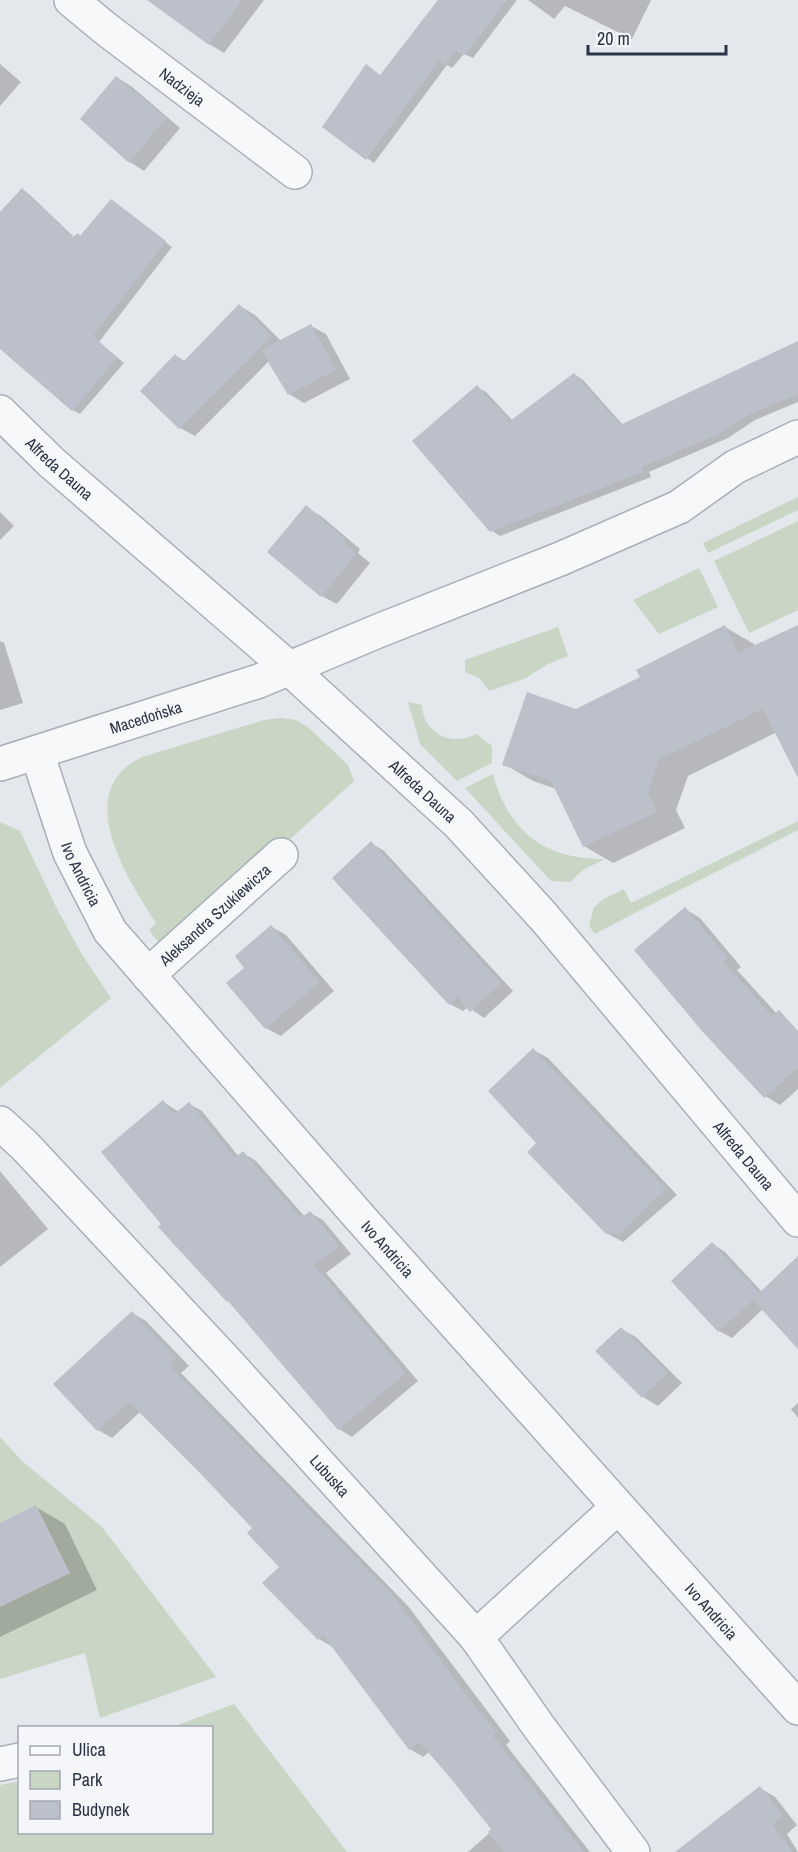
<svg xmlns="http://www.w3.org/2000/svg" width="798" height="1852" font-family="'Archivo Narrow',sans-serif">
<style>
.green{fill:#c9d6c5}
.shadow{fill:#0003}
.building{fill:#bbc0ca}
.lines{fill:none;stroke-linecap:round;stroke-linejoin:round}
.minor-casing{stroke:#a9aeb7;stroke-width:36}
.minor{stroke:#f7f8fa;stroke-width:33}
.labels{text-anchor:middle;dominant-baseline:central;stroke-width:4.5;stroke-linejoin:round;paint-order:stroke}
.street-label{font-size:16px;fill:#2b3445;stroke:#f4f6f9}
</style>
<rect width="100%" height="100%" fill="#e4e7ec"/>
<!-- green -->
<g class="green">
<polygon points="798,497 798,510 708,553 703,543"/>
<polygon points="798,521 798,610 749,633 714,561"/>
<polygon points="699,568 718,607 659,634 633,600"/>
<polygon points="558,627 568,656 548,664 524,679 489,691 479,678 465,672 465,660"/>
<path d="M408,702L422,705C423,734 452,747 476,734L492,746V763L457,781L420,744Z"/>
<path d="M281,718L296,720L309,728L348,765L354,781L286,843L161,946L149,930L156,923C131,885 80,807 126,767C131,763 137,760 142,757L264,720Z"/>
<path d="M493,774C508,832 546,860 605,859L583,870L570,882L551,881L465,788Z"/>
<path d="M798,821V830C731,865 662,898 595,934L589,926L594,907L602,900L624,889L631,903Z"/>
<polygon points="0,822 20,831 56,907 81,953 111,998 0,1088"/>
<polygon points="0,1437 22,1461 102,1527 216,1677 100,1718 85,1653 0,1679"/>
<polygon points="234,1704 347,1852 0,1852 0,1785 19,1781 20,1832 212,1832 212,1728 172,1727"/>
</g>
<!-- shadow -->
<g class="shadow">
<polygon points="150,0 264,0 224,53 209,44"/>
<polygon points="440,0 517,0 473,58 464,54 452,68 447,65 374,163 324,126 380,76"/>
<polygon points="528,0 651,0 632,39 565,6 554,19"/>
<polygon points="0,64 21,82 0,106"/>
<polygon points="116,77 131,86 180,128 144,171 130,162"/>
<polygon points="22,190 29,194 75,238 81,237 112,201 172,247 99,342 124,363 80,414 73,410 0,346 0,214"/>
<polygon points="240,306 255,315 281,341 311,326 326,334 350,379 304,403 289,394 269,361 195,436 180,428 176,356 185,361"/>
<polygon points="798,343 798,402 755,420 728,438 649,472 651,477 500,536 491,530 477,387 486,392 513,421 574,374 583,380 623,425"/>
<polygon points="306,507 321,516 360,549 358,553 370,563 337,604 322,596"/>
<polygon points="0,512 14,526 0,540"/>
<polygon points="725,627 754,644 755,647 798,632 798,751 777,732 688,776 676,810 685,828 613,863 584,846 556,789 533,781 504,764 576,710 642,678"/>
<polygon points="0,641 4,643 23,703 0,710"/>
<polygon points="371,843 384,851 513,991 484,1018 468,1007 463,1011 450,1004"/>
<polygon points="685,909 700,918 741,967 737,970 798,1037 798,1089 780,1105 765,1096"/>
<polygon points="272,927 286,935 334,991 281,1036 266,1028 246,968"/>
<polygon points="533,1050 548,1058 677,1195 623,1242 608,1234 539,1143"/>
<polygon points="163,1102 179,1112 189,1104 202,1111 239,1157 243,1153 256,1161 305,1217 310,1213 323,1220 351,1254 326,1273 418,1381 352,1437 339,1429 163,1224"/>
<polygon points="0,1171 48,1229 0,1267"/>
<polygon points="713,1244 725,1252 762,1292 798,1274 798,1338 763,1309 732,1338 719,1331"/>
<polygon points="132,1313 146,1321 189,1366 181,1373 408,1606 510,1741 506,1745 590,1852 468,1852 494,1829 429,1752 423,1757 410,1749 333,1647 319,1639 264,1583 281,1567 254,1528 141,1411 112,1438 98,1430 55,1384"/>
<polygon points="621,1329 636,1337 682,1383 658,1406 643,1397 597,1351"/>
<polygon points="798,1403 798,1418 791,1409"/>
<polygon points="36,1507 65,1524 97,1590 0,1637 0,1525"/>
<polygon points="760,1788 775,1797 797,1825 787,1834 798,1852 714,1852"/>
</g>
<!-- building -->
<g class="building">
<polygon points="147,0 242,0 209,45"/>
<polygon points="438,0 507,0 465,55 456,51 444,65 439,61 366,160 322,127 366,64 380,75"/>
<polygon points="116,76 166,118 129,163 80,119"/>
<polygon points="22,188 73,237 78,233 80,236 111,199 166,241 93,336 117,358 72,411 0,349 0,212"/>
<polygon points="239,304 271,336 179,429 140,391 175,354 183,362"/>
<polygon points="311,324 336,370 288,395 261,350"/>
<polygon points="798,341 798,394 746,416 719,434 641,467 643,472 490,532 412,441 477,385 510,421 574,373 620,425"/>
<polygon points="306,505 346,540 344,543 356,554 321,597 267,552"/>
<polygon points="725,625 738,653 798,625 798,778 763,709 659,759 648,793 657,812 583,847 551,781 502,765 527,692 576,709 640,677 636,670"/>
<polygon points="371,841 501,983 470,1012 457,997 449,1005 332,878"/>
<polygon points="685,907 728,958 723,961 772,1016 779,1010 798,1031 798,1068 764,1098 702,1031 634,950"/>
<polygon points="271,925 320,982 265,1029 226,983 244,968 235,956"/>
<polygon points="533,1048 666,1189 620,1234 606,1234 527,1152 536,1143 488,1091"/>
<polygon points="163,1100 174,1114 189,1102 235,1158 243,1151 301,1218 310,1211 339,1246 314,1265 406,1373 338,1430 228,1301 227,1302 158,1227 161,1224 101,1152"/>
<polygon points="712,1242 759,1293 798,1256 798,1349 753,1300 718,1332 671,1281"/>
<polygon points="132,1311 176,1358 169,1365 394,1597 471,1701 497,1733 493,1736 584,1852 504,1852 488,1832 491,1829 448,1775 419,1742 409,1750 323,1635 318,1640 262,1583 279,1567 247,1533 252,1528 199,1472 129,1402 97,1431 53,1384"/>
<polygon points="621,1327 668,1373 642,1398 595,1351"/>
<polygon points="36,1505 70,1573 0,1607 0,1523"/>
<polygon points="760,1786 783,1816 773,1825 793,1852 675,1852"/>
</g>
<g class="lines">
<defs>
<g id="minor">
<path id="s1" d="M71,0L106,29L295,172"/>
<path id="s2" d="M0,412L51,462L290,669L459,824L543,916L798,1220"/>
<path id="s3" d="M37,753L70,853L110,931L363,1221L798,1708"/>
<path id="s4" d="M0,764L259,681L378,631L560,559L679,507L735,467L798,437"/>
<path id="s5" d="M148,975L281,855"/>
<path id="s6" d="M0,1123L25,1146L225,1360L476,1637L539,1727L633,1852"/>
<polyline points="476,1637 618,1507"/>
<polyline points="0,1764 20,1760"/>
</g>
</defs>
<!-- minor casing -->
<use href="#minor" class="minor-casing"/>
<!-- minor -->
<use href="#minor" class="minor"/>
</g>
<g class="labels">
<!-- street labels -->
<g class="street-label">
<text stroke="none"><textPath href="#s1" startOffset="141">Nadzieja</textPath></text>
<text stroke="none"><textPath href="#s2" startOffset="82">Alfreda Dauna</textPath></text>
<text stroke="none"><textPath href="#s4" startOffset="153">Macedońska</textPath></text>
<text stroke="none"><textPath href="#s2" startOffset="568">Alfreda Dauna</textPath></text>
<text stroke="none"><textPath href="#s3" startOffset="129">Ivo Andricia</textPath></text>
<text stroke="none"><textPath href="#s5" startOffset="90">Aleksandra Szukiewicza</textPath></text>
<text stroke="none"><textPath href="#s2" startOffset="1054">Alfreda Dauna</textPath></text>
<text stroke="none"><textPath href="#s3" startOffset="615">Ivo Andricia</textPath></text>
<text stroke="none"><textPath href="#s6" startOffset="483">Lubuska</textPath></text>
<text stroke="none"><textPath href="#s3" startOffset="1101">Ivo Andricia</textPath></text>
</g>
</g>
<!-- legend -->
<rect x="18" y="1726" width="195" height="108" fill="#f4f6f9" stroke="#a4a8b1" stroke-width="1.5"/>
<rect x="30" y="1746" width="30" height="9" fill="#f7f8fa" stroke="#a4a8b1" stroke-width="1.5"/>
<text x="72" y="1756" font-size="18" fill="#2b3445">Ulica</text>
<rect x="30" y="1771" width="30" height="18" fill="#c9d6c5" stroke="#a4a8b1" stroke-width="1.5"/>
<text x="72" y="1786" font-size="18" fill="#2b3445">Park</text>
<rect x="30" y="1801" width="30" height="18" fill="#bbc0ca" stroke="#a4a8b1" stroke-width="1.5"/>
<text x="72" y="1816" font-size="18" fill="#2b3445">Budynek</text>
<!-- scale -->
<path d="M588 45v9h138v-9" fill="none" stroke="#2b3445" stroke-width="3"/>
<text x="597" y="45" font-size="18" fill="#2b3445" stroke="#f4f6f9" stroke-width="4.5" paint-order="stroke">20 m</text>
</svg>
